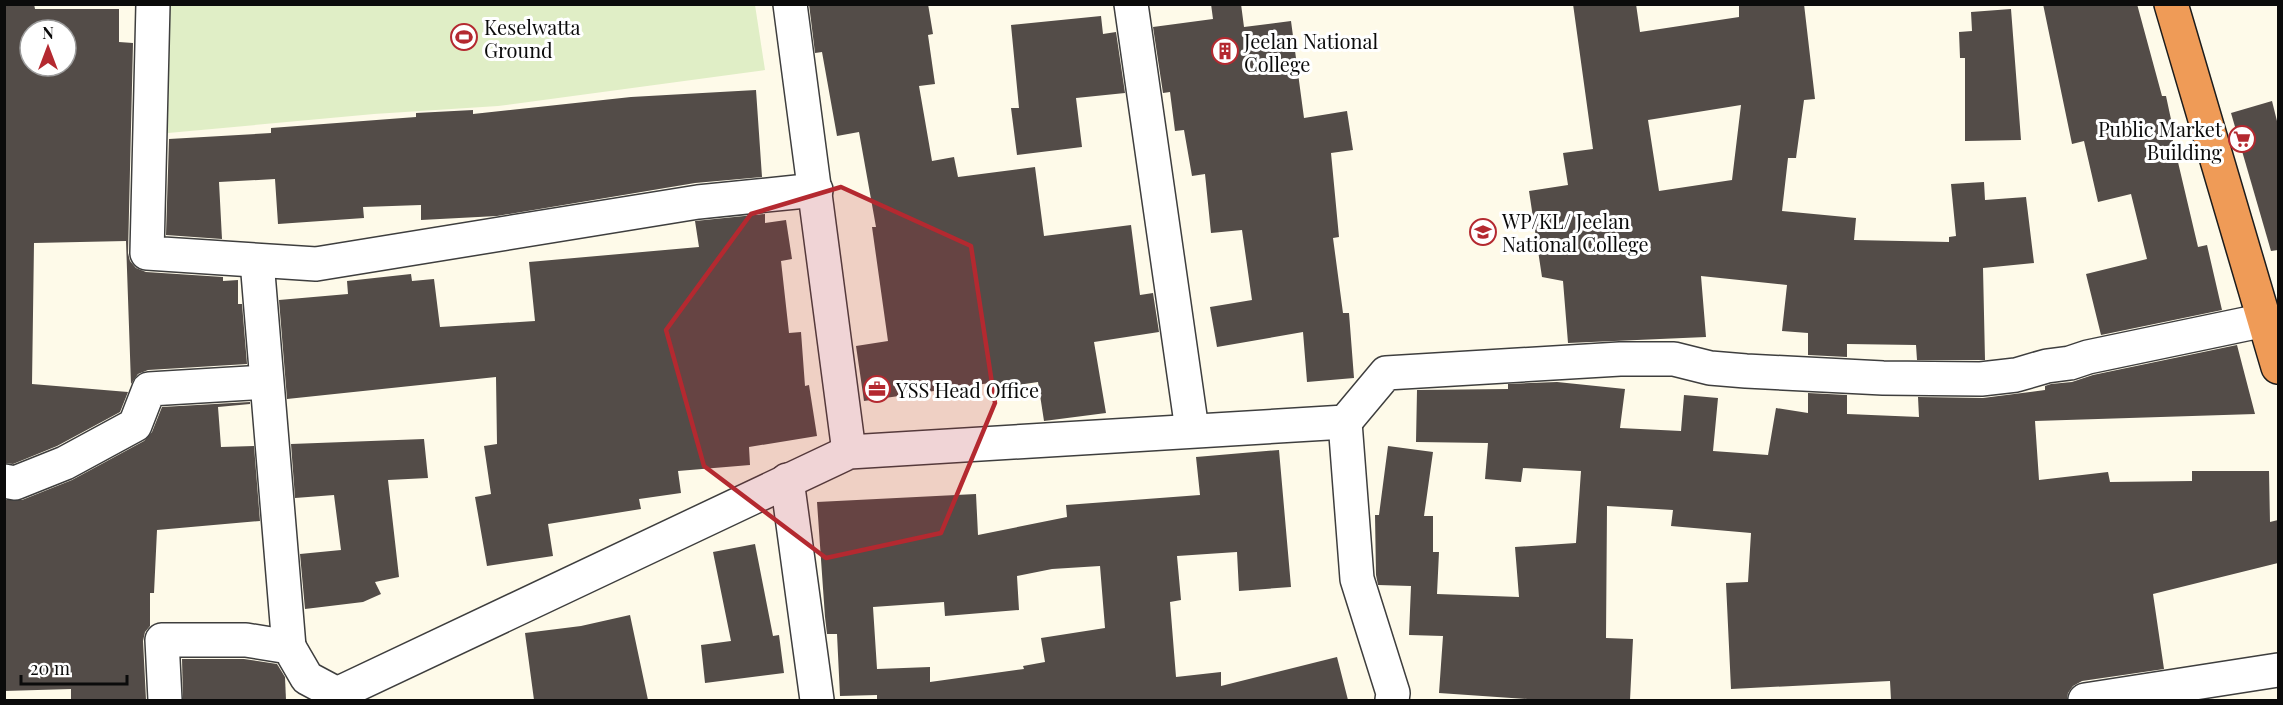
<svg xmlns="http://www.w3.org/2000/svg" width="2283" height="705" font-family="'Playfair Display',serif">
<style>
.pitch{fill:#e0eec6}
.building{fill:#534c48;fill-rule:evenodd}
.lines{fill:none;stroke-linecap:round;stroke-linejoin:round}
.street-casing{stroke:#3e3e3e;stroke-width:36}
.highway-casing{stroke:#1c1c1c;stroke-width:36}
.street{stroke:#fff;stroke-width:33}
.highway{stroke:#ef9b57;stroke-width:33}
.marked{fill:#b42930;fill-opacity:0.2;stroke:#b42930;stroke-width:4.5;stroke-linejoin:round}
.labels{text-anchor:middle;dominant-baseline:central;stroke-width:6;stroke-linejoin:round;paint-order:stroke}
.poi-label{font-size:20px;fill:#0b0b0b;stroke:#fff;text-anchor:start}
</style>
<rect width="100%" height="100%" fill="#fefae9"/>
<!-- pitch -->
<polygon class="pitch" points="169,5 755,5 765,70 498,106 374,114 168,133"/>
<!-- building -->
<g class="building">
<path d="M4,4H34L35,9H119V42L133,43L128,253L130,261L136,268L146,272L223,277V281L238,280V304H242L247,364L148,370L138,374L131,384L126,241L34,243L32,384L128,392L120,412L57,446L13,464L4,463ZM30,30H66V66H30Z"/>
<polygon points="809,4 928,4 933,34 928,35 935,84 919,86 932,161 954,157 958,177 1035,167 1044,236 1131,225 1140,295 1153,293 1159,332 1094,342 1106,413 1044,421 1038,382 997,388 997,382 864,401 856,346 888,341 872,227 876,227 859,132 837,136 822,52 815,53"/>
<polygon points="1211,4 1241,4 1244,27 1291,21 1304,118 1347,111 1353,150 1331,153 1339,237 1333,238 1343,313 1349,313 1354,378 1307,382 1303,332 1217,347 1210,307 1252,300 1242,230 1211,233 1205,174 1192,176 1184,130 1175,131 1170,92 1163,93 1153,27 1213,19"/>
<path d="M1573,4H1636L1640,32L1739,17V4H1804L1815,99L1804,100L1796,158H1788L1782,211L1856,218L1854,240L1949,242V237L1956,236L1951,184L1984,182L1985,200L2026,197L2034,263L1983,268L1985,360H1917L1916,345L1847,344V357L1808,355V333L1782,331L1787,285L1701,276L1706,337L1568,343L1563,281L1542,277L1529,191L1568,185L1563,153L1593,149ZM1741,105L1732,180L1659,191L1648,120Z"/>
<polygon points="2043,4 2137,4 2162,96 2166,96 2172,124 2169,124 2198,247 2207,245 2222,310 2101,335 2086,274 2147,259 2131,194 2098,202 2084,141 2072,144"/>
<polygon points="2011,9 2021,140 1965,141 1965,58 1960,58 1959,32 1972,31 1971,12"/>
<polygon points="1101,16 1103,34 1116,32 1125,93 1076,98 1082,147 1017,155 1011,108 1019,108 1011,25"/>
<polygon points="756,90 762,177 695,183 497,216 421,220 421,205 363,207 364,218 278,224 275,179 219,182 222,239 166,235 169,139 271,133 271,128 416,117 416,113 473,110 473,114 631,97"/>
<polygon points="2272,101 2278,125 2278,250 2271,251 2231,113"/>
<polygon points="765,214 765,223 786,220 792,259 781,261 789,333 801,332 805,386 809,385 817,436 749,447 750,465 678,471 681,493 639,499 641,509 548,524 553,556 487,566 475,497 491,494 484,446 497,444 496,377 287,399 279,300 348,294 347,281 411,274 412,281 434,279 440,327 535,321 529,262 699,247 695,221"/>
<polygon points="2237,345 2255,414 2035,421 2039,480 2108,472 2110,482 2192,481 2192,471 2269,471 2270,522 2278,520 2278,563 2153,594 2164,669 2082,681 2073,686 2068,693 2067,699 1891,700 1890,681 1731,689 1726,583 1748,582 1751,533 1671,526 1673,510 1607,506 1606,638 1633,639 1630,700 1542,700 1439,693 1443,636 1409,635 1411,586 1378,585 1376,575 1375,515 1379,515 1388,446 1433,452 1424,516 1433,516 1433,552 1439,552 1437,594 1519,597 1515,547 1576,543 1581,471 1523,468 1521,482 1485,479 1488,443 1416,442 1417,390 1508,389 1508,384 1557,382 1625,389 1620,428 1681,431 1684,395 1718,398 1713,451 1768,455 1776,408 1808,413 1808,393 1847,395 1847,414 1919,417 1918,397 1983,398 2045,390 2045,386 2051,384 2072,382 2093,375"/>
<polygon points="250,402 250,404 218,407 221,447 254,446 260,521 157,530 154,593 150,593 150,626 145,632 143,641 146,700 71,700 71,689 4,691 4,500 22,500 72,480 144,441 152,432 162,407"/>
<polygon points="424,439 428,478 388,480 399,577 375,582 381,594 363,602 305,609 300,554 341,550 334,495 295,498 291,444"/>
<path d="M1279,450L1291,587L1239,591L1237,552L1177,556L1181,600L1170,602L1176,677L1221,672V686L1337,657L1348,700H877V695L840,696L837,634H827L825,617L817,502L976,494L978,535L1067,517L1066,505L1200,495L1196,457ZM1100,566L1105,628L1041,638L1045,662L1023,666L1024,669L930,682V667L877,669L873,607L944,602L945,616L1019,610L1017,576L1052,569Z"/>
<polygon points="755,544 773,636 779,635 784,673 705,683 701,645 731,641 713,552"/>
<polygon points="630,615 648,700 534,700 525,633 581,626"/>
<polygon points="182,659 244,659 277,664 285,677 286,700 183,700"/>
</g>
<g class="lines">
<defs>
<g id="street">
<polyline points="153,4 147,253 316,264 698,202 816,190"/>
<polyline points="790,4 849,452"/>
<polyline points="1131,4 1192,430"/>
<polyline points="257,261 289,647"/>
<polyline points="1345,422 1357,579 1393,693 1392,700"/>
<polyline points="787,480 817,700"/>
<polyline points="4,481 15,483 65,463 135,425 149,389 266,382"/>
<polyline points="165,700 162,640 246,640 289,647 307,678 337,694 849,452 1345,422 1386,373 1620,359 1674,359 1710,368 1746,371 1883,378 1981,379 2016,375 2047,366 2070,363 2088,357 2265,320"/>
<polyline points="2085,700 2278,670"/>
</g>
<polyline id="highway" points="2171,4 2278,367"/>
</defs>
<!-- street casing -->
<use href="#street" class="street-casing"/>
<!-- highway casing -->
<use href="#highway" class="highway-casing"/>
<!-- street -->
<use href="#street" class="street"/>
<!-- highway -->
<use href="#highway" class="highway"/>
</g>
<!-- marked area -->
<path class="marked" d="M841,187L971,246L995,403L941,533L826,558L704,466L666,330L751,214Z"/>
<!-- icons -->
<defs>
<symbol id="stadium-ring" viewBox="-11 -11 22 22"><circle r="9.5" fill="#fff" stroke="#b42930" stroke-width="1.5"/><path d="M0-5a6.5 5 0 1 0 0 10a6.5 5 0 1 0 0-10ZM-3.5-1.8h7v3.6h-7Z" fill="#b42930"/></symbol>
<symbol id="building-ring" viewBox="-11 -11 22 22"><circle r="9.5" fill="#fff" stroke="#b42930" stroke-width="1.5"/><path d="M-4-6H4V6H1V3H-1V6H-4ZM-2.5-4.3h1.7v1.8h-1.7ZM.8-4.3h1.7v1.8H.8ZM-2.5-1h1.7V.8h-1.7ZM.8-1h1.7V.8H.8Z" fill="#b42930"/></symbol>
<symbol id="supermarket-ring" viewBox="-11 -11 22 22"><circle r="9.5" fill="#fff" stroke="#b42930" stroke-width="1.5"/><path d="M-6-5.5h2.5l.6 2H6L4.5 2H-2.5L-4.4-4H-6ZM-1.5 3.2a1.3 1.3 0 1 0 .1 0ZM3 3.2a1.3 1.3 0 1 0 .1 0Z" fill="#b42930"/></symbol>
<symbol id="school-ring" viewBox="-11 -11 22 22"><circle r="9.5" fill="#fff" stroke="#b42930" stroke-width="1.5"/><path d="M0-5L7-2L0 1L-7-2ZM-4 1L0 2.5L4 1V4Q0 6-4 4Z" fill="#b42930"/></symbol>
<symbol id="office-ring" viewBox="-11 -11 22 22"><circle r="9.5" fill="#fff" stroke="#b42930" stroke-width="1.5"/><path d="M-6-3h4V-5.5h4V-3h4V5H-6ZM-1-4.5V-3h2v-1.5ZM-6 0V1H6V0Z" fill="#b42930"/></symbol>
</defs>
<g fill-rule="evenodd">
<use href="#stadium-ring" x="449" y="22" width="30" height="30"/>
<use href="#building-ring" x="1210" y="36" width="30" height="30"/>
<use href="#supermarket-ring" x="2227" y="124" width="30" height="30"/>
<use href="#school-ring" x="1468" y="217" width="30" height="30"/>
<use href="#office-ring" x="862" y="374" width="30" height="30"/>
</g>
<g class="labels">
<!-- poi labels -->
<g class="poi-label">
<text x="484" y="26">Keselwatta<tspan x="484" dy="23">Ground</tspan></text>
<text x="1244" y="40">Jeelan National<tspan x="1244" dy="23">College</tspan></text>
<text x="2222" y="128" text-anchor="end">Public Market<tspan x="2222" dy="23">Building</tspan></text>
<text x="1502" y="220">WP/KL/ Jeelan<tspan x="1502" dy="23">National College</tspan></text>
<text x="896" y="389">YSS Head Office</text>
</g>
</g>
<!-- border -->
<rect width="2283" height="705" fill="none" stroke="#0b0b0b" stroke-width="12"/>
<!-- north arrow -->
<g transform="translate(48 48)"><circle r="28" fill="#ffffff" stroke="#9d9d9d" stroke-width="1.5"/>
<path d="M0-4.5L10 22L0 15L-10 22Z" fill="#b42930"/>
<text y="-9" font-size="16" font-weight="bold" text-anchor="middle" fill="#0b0b0b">N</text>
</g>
<!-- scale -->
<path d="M21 675v9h106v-9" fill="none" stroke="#0b0b0b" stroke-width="3"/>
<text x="30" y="675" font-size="18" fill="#0b0b0b" stroke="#ffffff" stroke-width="4.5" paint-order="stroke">20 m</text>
</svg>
